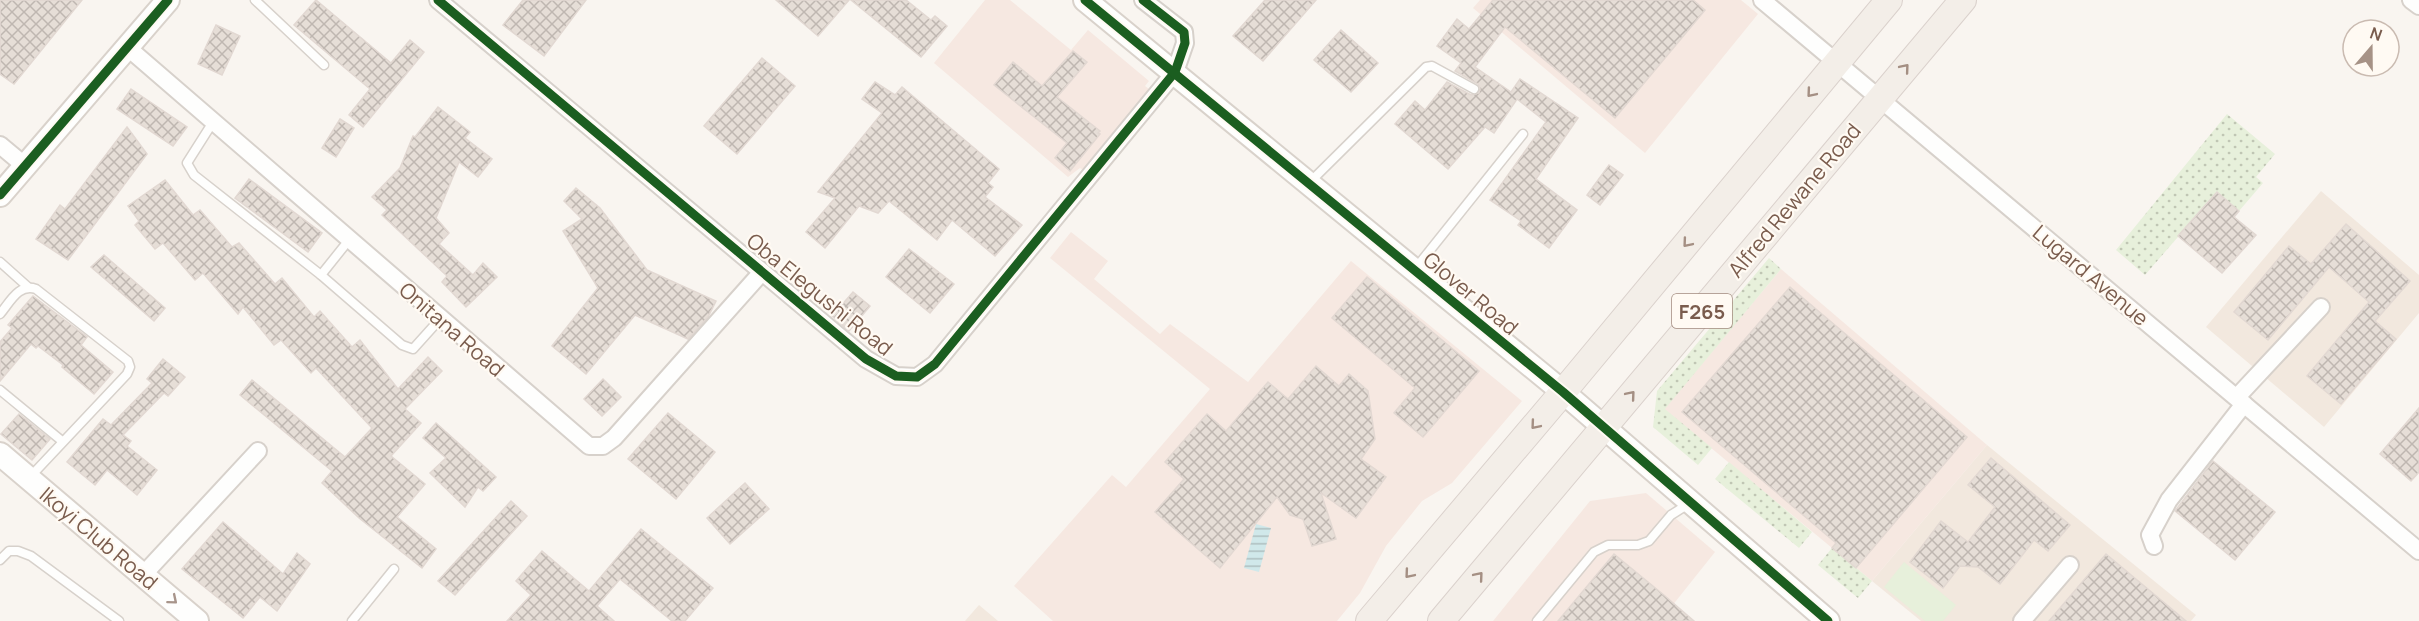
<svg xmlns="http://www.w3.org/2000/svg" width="2419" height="621" font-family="Manrope,sans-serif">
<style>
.residential{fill:#f2e8de}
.commercial{fill:#f6e8e1}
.grass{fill:url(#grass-dots)}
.park{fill:#e7f0db}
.water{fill:url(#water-rules)}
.building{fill:url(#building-cross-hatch);stroke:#e2d8d2;stroke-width:1.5}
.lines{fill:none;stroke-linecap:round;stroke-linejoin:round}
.lane-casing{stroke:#d7d1cb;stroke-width:11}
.street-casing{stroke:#d7d1cb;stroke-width:20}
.secondary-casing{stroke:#d9d2cb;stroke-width:26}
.primary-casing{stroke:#dad1cc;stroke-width:28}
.lane{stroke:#fefefd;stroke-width:8}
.street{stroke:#fefefd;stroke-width:16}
.secondary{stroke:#fefefd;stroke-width:22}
.primary{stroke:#f3eee8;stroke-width:26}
.cycleway-casing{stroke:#fffaf3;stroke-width:13}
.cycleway{stroke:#1b5e20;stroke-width:9}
.oneway{stroke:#a48f83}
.oneway2{stroke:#a8958b}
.labels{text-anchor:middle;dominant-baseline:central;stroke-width:4.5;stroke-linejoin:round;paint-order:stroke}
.shield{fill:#fffaf3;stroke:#a28b7f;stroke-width:1.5}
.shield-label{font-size:20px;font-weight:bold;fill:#7a5c4d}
.street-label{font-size:21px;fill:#7a5c4d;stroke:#fffaf3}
</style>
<defs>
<pattern id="grass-dots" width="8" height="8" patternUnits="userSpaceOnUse" patternTransform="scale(1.5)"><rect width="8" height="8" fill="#e7f0db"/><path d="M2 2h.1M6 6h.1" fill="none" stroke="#c0c6b4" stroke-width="1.8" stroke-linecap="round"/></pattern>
<pattern id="water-rules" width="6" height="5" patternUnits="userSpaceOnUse" patternTransform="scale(1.5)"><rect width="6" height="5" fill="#d0e8ea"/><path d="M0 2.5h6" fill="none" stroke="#aebfc0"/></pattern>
<pattern id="building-cross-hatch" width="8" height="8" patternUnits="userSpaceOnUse" patternTransform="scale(1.5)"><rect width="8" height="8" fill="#e6ded7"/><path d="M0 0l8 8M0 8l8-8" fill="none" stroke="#bfb7b1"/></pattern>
</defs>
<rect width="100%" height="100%" fill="#f9f5f0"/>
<!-- residential -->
<g class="residential">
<polygon points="2321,191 2419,275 2419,313 2324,427 2206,327"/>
<polygon points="1987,445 2196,615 2191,621 1921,621 1872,581"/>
<polygon points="979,605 998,621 965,621"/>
</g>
<!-- commercial -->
<g class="commercial">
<polygon points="985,0 1010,0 1071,50 1088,30 1149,81 1145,86 1153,92 1085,171 1080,168 1068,177 934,63"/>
<polygon points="1480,0 1741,0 1758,14 1645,153 1473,8"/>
<polygon points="1071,232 1108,261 1094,279 1160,334 1170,324 1248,382 1351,261 1522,401 1452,483 1422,501 1386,546 1360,593 1337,621 1053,621 1014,586 1112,475 1126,487 1210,389 1050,258"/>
<polygon points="1781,269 1987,445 1872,581 1664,409"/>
<polygon points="1646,493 1715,552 1660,621 1493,621 1590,501"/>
</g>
<!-- grass -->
<g class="grass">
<polygon points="2227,114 2275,154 2256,177 2263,183 2239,211 2217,192 2145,275 2116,250"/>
<polygon points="1769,258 1781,269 1665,409 1712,448 1698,465 1653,427 1657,391"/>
<polygon points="1729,462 1812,532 1799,548 1715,479"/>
<polygon points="1832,548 1872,581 1858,598 1818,565"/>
</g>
<!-- park -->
<polygon class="park" points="1904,562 1956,605 1943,621 1925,621 1884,587"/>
<!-- water -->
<polygon class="water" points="1256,524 1271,528 1259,572 1244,568"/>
<!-- building -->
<g class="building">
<polygon points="0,0 82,0 14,84 0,74"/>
<polygon points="316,0 391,63 410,40 424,52 363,127 349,115 370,89 294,25"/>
<polygon points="523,0 586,0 544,56 503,25"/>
<polygon points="776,0 849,0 818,36"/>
<polygon points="851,0 906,0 931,20 935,16 947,26 921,57"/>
<polygon points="1265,0 1316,0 1263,61 1233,36"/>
<polygon points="1493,0 1693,0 1705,10 1615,118 1505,27 1475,67 1511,92 1520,79 1578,118 1536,179 1577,210 1549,248 1518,225 1521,221 1490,200 1546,122 1517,99 1494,133 1485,127 1448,169 1395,124 1415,101 1425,110 1447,82 1471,95 1479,93 1480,88 1478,84 1455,71 1461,63 1437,46 1457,19 1469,29"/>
<polygon points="216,25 240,36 222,75 198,64"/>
<polygon points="1341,30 1378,63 1351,92 1314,60"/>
<polygon points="1073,51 1087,62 1057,97 1100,131 1098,133 1100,134 1070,171 1055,158 1067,143 994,85 1013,62 1042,86"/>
<polygon points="762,58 795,86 737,154 704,126"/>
<polygon points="875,82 895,95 902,87 999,169 988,183 993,187 985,197 1022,225 995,256 952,220 937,240 889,201 878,213 859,206 825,248 806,232 835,198 818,192 882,113 862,99"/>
<polygon points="131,89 187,127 173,146 117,109"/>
<polygon points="438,107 470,132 465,138 492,159 478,177 459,162 436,218 449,233 439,244 473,275 483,263 497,277 466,307 442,282 447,276 382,215 387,210 372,197 400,168 413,136 415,137"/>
<polygon points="340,119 354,128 336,157 322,148"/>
<polygon points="127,127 147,154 68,260 36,239 60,205 65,209"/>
<polygon points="1609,165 1623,175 1600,205 1587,195"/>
<polygon points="249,179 322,233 308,252 235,198"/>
<polygon points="165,180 193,215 200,210 232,247 239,243 275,284 282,278 314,317 320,311 352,347 360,340 398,389 428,357 442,371 405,409 421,423 391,456 425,484 397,517 436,549 422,568 359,518 322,483 332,471 240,395 252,380 345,457 372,428 316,368 311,373 281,340 274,345 243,307 238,314 203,273 195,280 163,243 155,249 135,225 139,221 128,206"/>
<polygon points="576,188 600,208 647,270 716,301 708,317 688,339 635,315 586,374 552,346 598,288 563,231 582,219 564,201"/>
<polygon points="2217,192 2239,211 2234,217 2256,235 2222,273 2178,236"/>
<polygon points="2346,224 2410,281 2375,321 2396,339 2341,404 2307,376 2369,302 2329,267 2268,340 2234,312 2289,246 2311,264"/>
<polygon points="909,249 954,284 930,313 886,277"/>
<polygon points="104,255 165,308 154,321 91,267"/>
<polygon points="1367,277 1479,371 1423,437 1394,413 1415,388 1332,318"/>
<polygon points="1790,287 1967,437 1856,568 1832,548 1836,543 1682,412"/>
<polygon points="853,292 870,306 849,331 832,316"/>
<polygon points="33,296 87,337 81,345 113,372 94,394 62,367 63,365 38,346 36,348 31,344 0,381 0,342 12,328 8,325"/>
<polygon points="163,359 185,377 168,396 164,393 123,435 131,441 127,446 157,470 137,495 107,470 95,485 67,462 103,419 111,425 152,383 147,379"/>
<polygon points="1316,366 1339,386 1349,374 1368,391 1375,439 1361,459 1386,477 1356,518 1321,493 1336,539 1312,546 1303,519 1290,515 1277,497 1220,568 1155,512 1184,479 1165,462 1207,414 1226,431 1268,382 1288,399"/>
<polygon points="603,379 621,397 602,416 584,399"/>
<polygon points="2419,408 2419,472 2411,481 2380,454"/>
<polygon points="668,413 715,452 676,499 628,459"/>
<polygon points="19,414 50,439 32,460 1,434"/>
<polygon points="436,423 496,477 483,491 478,487 465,507 430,473 446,458 423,438"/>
<polygon points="1991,458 2070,525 2048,551 2034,540 2000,584 1978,567 1960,566 1943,588 1910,562 1941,521 1968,542 1995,507 1968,485"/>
<polygon points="2213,461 2275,512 2235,560 2175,511"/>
<polygon points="745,483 769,509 730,544 707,518"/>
<polygon points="511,501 527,516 455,595 438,581"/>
<polygon points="223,522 283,574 297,553 310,564 277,611 260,597 243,618 182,569"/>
<polygon points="641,529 713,588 685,621 672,621 620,579 597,606 614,621 507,621 531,595 516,581 542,551 589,591"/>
<polygon points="1614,554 1665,596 1694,621 1558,621"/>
<polygon points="2106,554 2186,621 2049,621"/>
</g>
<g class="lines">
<defs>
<g id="lane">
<polyline points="255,0 324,65"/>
<polyline points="213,122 187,163 194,175 321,275 402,345 413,349 440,319"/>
<polyline points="1310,182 1426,67 1432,66 1474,89"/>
<polyline points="0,262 28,287"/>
<polyline points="1415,269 1523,134"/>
<polyline points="321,275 349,240"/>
<path d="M0,314C10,302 19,283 36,289L128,361L130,367L127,374L30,477"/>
<polyline points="0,390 62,441"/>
<polyline points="0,560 9,551 18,551 31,556 119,621"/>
<polyline points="352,621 394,569"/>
<polyline points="1537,621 1594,552 1608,545 1638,545 1649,541 1671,515 1690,503"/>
</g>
<g id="street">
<polyline points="438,0 866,359 896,376 917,377 935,364 1175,72 1185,43 1184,32 1143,0"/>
<polyline points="1762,0 2419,551"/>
<polyline points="2411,0 2419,6"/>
<polyline points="127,47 589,446 603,446 614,438 762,272"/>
<polyline points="0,145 24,165"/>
<polyline points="2237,397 2321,307"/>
<polyline points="2154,546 2150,535 2169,500 2244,404"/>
<polyline points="143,575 258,451"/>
<polyline points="2022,621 2070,565"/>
</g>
<g id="secondary">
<polyline points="1085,0 1563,392 1828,621"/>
<polyline points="0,195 168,0"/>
<polyline points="0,454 197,621"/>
</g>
<g id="primary">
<polyline points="1369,621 1563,392 1889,0"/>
<polyline points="1441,621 1963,0"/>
</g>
</defs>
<!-- lane casing -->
<use href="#lane" class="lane-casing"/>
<!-- street casing -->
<use href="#street" class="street-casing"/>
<!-- secondary casing -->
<use href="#secondary" class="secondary-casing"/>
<!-- primary casing -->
<use href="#primary" class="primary-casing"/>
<!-- lane -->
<use href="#lane" class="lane"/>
<!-- street -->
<use href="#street" class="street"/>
<!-- secondary -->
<use href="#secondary" class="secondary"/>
<!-- primary -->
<use href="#primary" class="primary"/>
<defs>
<g id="cycleway">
<polyline points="438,0 866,359 896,376 917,377 935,364 1175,72 1185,43 1184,32 1143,0"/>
<polyline points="1085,0 1563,392 1828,621"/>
<polyline points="0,195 168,0"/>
</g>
</defs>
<!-- cycleway casing -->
<use href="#cycleway" class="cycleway-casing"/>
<!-- cycleway -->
<use href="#cycleway" class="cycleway"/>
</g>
<!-- one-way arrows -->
<defs><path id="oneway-chevron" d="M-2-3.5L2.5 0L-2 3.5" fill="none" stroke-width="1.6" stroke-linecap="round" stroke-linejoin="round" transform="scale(1.5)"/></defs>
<g class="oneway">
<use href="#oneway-chevron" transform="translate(1905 68) rotate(-50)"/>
<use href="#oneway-chevron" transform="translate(1811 93) rotate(130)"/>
<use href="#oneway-chevron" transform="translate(1687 243) rotate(130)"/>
<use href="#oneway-chevron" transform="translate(1631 395) rotate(-50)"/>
<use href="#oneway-chevron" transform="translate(1535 425) rotate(130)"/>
<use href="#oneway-chevron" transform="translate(1409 574) rotate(130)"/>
<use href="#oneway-chevron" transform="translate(1479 576) rotate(-50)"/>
</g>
<use class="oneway2" href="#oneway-chevron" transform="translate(173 600) rotate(40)"/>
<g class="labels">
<!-- shield labels -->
<rect class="shield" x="1672" y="294" width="60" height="34" rx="4.5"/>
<g class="shield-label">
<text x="1702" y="311">F265</text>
</g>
<!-- street labels -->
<g class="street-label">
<text transform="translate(1794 200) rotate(-50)">Alfred Rewane Road</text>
<text transform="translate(2091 275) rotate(40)">Lugard Avenue</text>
<text transform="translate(1471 293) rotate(40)">Glover Road</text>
<text transform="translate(820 294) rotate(39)">Oba Elegushi Road</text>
<text transform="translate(452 329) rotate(41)">Onitana Road</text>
<text transform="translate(99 538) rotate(40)">Ikoyi Club Road</text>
</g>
</g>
<!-- north arrow -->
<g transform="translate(2371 48) rotate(20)"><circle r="28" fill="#fffaf3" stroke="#cabbb1" stroke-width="1.5"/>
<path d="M0-4.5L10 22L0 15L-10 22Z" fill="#a69286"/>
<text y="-9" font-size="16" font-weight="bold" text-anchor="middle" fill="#7a5c4d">N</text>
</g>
</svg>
